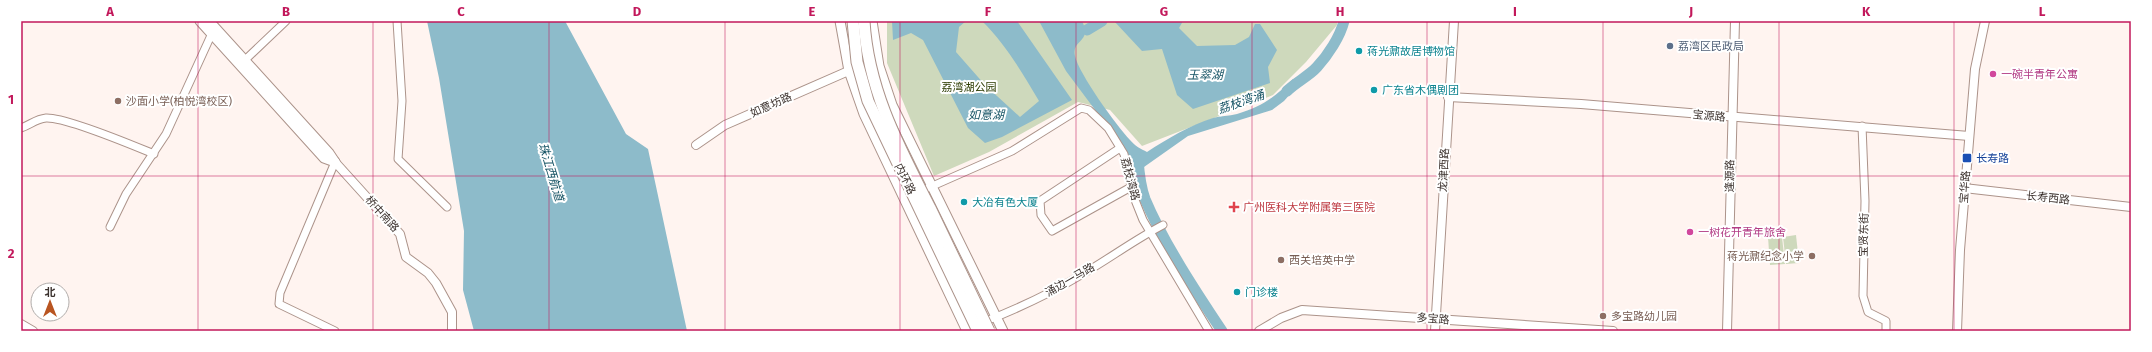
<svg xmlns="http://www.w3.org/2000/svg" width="2152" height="352" font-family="'Fira Sans','Noto Sans SC',sans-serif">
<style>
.green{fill:#ced9bc}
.water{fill:#8dbbca}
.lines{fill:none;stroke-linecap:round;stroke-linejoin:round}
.river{stroke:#8dbbca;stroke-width:11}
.minor-casing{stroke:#ac938a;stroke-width:9}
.tertiary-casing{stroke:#ac938a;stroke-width:10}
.secondary-casing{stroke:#ac938a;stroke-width:11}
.minor{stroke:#fff;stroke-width:7}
.tertiary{stroke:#fff;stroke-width:8}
.secondary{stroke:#fff;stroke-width:9}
.trunk-bridge-casing{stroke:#ac938a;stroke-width:13;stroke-linecap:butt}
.trunk-bridge{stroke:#fff;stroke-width:11}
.grid{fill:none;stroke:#c2185b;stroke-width:1;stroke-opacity:0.55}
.service-dot{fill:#5c6f8a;stroke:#fff;stroke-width:1.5}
.culture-dot{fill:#0f9aa8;stroke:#fff;stroke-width:1.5}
.hotel-dot{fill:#d1479c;stroke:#fff;stroke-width:1.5}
.education-dot{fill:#8d6e63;stroke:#fff;stroke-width:1.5}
.transit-dot{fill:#1a4fb4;stroke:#fff;stroke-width:1.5}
.health-dot{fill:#e0444e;stroke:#fff;stroke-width:1.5}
.labels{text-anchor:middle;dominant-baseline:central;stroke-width:4;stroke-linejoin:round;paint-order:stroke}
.service-label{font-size:11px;fill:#4e5e75;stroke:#fff;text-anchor:start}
.culture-label{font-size:11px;fill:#0d838f;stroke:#fff;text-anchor:start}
.hotel-label{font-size:11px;fill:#b23c85;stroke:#fff;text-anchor:start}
.park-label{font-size:11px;fill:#2c3b00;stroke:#fff}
.education-label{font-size:11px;fill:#785e54;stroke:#fff;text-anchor:start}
.street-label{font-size:11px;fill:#3c322e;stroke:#fff}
.transit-label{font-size:11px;fill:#164399;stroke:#fff;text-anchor:start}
.health-label{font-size:11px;fill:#be3a42;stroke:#fff;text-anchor:start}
.water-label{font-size:12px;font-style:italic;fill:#145263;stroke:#fff}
.neatline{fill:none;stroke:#c2185b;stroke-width:1.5}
.grid-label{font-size:13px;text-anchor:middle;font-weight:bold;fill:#c2185b}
</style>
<rect width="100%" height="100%" fill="#fff4f0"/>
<!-- green -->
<g class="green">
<polygon points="887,21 1337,21 1337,25 1306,62 1273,95 1142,146 1110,110 1078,102 989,152 934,176 887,63"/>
<polygon points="1796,235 1799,263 1786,264 1783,237"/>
<polygon points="1768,237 1782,237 1785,264 1770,265"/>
</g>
<!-- water -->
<g class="water">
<polygon points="427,21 565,21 626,134 648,149 687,331 474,331 463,290 464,231 439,78"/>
<path d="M892,21H966L959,27L956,52L985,85L1020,117L1039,101C1022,72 1006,45 982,21H1017L1072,100L1002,137L985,143L968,128L923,40L911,33L893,40Z"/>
<path d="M1039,21H1082C1093,43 1071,39 1075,56C1079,74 1116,125 1130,140C1135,146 1141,149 1147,152C1167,139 1190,125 1213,118C1220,116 1229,116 1237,114C1262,107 1275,97 1293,79L1300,83L1284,101L1272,110L1188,136L1144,167L1134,166V162L1066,71Z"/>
<polygon points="1114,21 1183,21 1179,28 1197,46 1235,45 1249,37 1255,24 1260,24 1277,50 1268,67 1270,83 1193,109 1177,95 1162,49 1142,51"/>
</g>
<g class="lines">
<!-- river -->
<g class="river">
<polyline points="1087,30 1102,21"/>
<path d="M1287,91C1296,82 1309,76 1317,67C1328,55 1340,37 1344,21"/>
<path d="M1138,160C1139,173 1140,186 1145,199C1163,242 1196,292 1222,331"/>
</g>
<defs>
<g id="minor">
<polyline points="397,21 402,101 398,159 447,207"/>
<polyline points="245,60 286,21"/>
<polyline points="1862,126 1865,201 1863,296 1868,312 1886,321 1886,331"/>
<path d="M21,128C30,125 36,119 46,118C66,117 132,145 154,154"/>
<polyline points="1120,148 1040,201 1041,215 1052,231 1131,187"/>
<polyline points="335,162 280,293 279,304 335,331"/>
<polyline points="928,188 1012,151 1081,108 1089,110 1108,128 1124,154 1133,195 1143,220 1209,331"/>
<polyline points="110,227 126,194 166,134 213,31"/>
<path d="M986,321C1019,308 1051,293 1081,275C1109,259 1134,240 1163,225"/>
</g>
<g id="tertiary">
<polyline points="1448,97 1581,104 1969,136"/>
<polyline points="696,145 725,125 853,69"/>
<polyline points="335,162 400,234 406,257 428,273 436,283 452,312 452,331"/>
<polyline points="1964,188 2131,207"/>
<polyline points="21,324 33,331"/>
<polyline points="1259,331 1281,318 1302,310 1613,331"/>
<polyline points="1435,331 1454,21"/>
<polyline points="1727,331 1735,21"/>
<polyline points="1957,331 1960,250 1975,69 1985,21"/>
</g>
<g id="secondary">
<polyline points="200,21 324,158 335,162"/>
<polyline points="209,21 329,153 335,162"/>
<polyline points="840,21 849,71 864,114 967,331"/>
<polyline points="872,21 879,66 892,105 1003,331"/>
</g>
</defs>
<!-- minor casing -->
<use href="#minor" class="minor-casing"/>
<!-- tertiary casing -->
<use href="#tertiary" class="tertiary-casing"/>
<!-- secondary casing -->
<use href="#secondary" class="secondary-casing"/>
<!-- minor -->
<use href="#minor" class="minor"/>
<!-- tertiary -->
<use href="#tertiary" class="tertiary"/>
<!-- secondary -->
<use href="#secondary" class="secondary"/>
<defs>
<g id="trunk-bridge">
<polyline points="853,21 857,62 868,101 978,331"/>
<path d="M864,21C868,90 899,147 930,208C950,249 969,290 989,331"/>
</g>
</defs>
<!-- trunk-bridge casing -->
<use href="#trunk-bridge" class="trunk-bridge-casing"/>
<!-- trunk-bridge -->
<use href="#trunk-bridge" class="trunk-bridge"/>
</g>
<!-- grid -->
<path class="grid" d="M198,21V331M373,21V331M549,21V331M725,21V331M900,21V331M1076,21V331M1252,21V331M1427,21V331M1603,21V331M1779,21V331M1954,21V331M21,176H2131"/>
<!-- markers -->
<circle class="service-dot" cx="1670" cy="46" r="4"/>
<g class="culture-dot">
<circle cx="1359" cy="51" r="4"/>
<circle cx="1374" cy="90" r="4"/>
<circle cx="964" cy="202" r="4"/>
<circle cx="1237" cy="292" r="4"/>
</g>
<g class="hotel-dot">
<circle cx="1993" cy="74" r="4"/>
<circle cx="1690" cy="232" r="4"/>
</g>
<g class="education-dot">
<circle cx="118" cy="101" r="4"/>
<circle cx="1812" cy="256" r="4"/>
<circle cx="1281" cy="260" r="4"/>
<circle cx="1603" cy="316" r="4"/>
</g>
<rect class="transit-dot" x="1962" y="153" width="10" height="10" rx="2"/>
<path class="health-dot" d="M1232 201h4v4h4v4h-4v4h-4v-4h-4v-4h4z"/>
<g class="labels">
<!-- service labels -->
<g class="service-label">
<text x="1678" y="46">荔湾区民政局</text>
</g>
<!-- culture labels -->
<g class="culture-label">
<text x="1367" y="51">蒋光鼐故居博物馆</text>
<text x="1382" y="90">广东省木偶剧团</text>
<text x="972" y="202">大冶有色大厦</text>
<text x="1245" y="292">门诊楼</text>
</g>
<!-- hotel labels -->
<g class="hotel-label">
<text x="2001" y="74">一碗半青年公寓</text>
<text x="1698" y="232">一树花开青年旅舍</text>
</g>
<!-- park labels -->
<g class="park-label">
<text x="969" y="87">荔湾湖公园</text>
</g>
<!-- education labels -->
<g class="education-label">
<text x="126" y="101">沙面小学(柏悦湾校区)</text>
<text x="1804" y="256" text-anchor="end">蒋光鼐纪念小学</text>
<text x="1289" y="260">西关培英中学</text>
<text x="1611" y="316">多宝路幼儿园</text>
</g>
<!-- street labels -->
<g class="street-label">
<text transform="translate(771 105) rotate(-24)">如意坊路</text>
<text transform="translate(1709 116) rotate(5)">宝源路</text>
<text transform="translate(1444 170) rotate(-87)">龙津西路</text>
<text transform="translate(1730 176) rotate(-89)">逢源路</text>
<text transform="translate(905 179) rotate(64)">内环路</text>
<text transform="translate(1130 179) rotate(75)">荔枝湾路</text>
<text transform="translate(1965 187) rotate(-86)">宝华路</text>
<text transform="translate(2048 198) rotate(6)">长寿西路</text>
<text transform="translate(382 214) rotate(48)">桥中南路</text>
<text transform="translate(1864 235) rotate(-89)">宝贤东街</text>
<text transform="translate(1070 280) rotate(-30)">涌边一马路</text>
<text transform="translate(1433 319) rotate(4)">多宝路</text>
</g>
<!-- transit labels -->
<g class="transit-label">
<text x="1976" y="158">长寿路</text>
</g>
<!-- health labels -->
<g class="health-label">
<text x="1243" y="207">广州医科大学附属第三医院</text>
</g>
<!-- water labels -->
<g class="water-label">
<text x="1205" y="75">玉翠湖</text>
<text transform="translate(1241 102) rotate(-19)">荔枝湾涌</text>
<text x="986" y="115">如意湖</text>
<text transform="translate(551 172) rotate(73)">珠江西航道</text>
</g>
</g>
<!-- border -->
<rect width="2152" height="352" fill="none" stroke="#ffffff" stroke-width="44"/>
<!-- north arrow -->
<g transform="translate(50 302)"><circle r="19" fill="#ffffff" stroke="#b1adab"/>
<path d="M0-3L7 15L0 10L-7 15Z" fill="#b95521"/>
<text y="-6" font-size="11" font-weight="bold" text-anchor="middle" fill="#3c322e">北</text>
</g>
<rect x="22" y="22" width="2108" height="308" class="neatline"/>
<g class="grid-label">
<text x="110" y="16">A</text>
<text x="286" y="16">B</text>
<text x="461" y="16">C</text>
<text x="637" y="16">D</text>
<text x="812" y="16">E</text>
<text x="988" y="16">F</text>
<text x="1164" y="16">G</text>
<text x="1340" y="16">H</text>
<text x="1515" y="16">I</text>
<text x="1691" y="16">J</text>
<text x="1866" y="16">K</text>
<text x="2042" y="16">L</text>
<text x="11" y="104">1</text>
<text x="11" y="258">2</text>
</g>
</svg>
